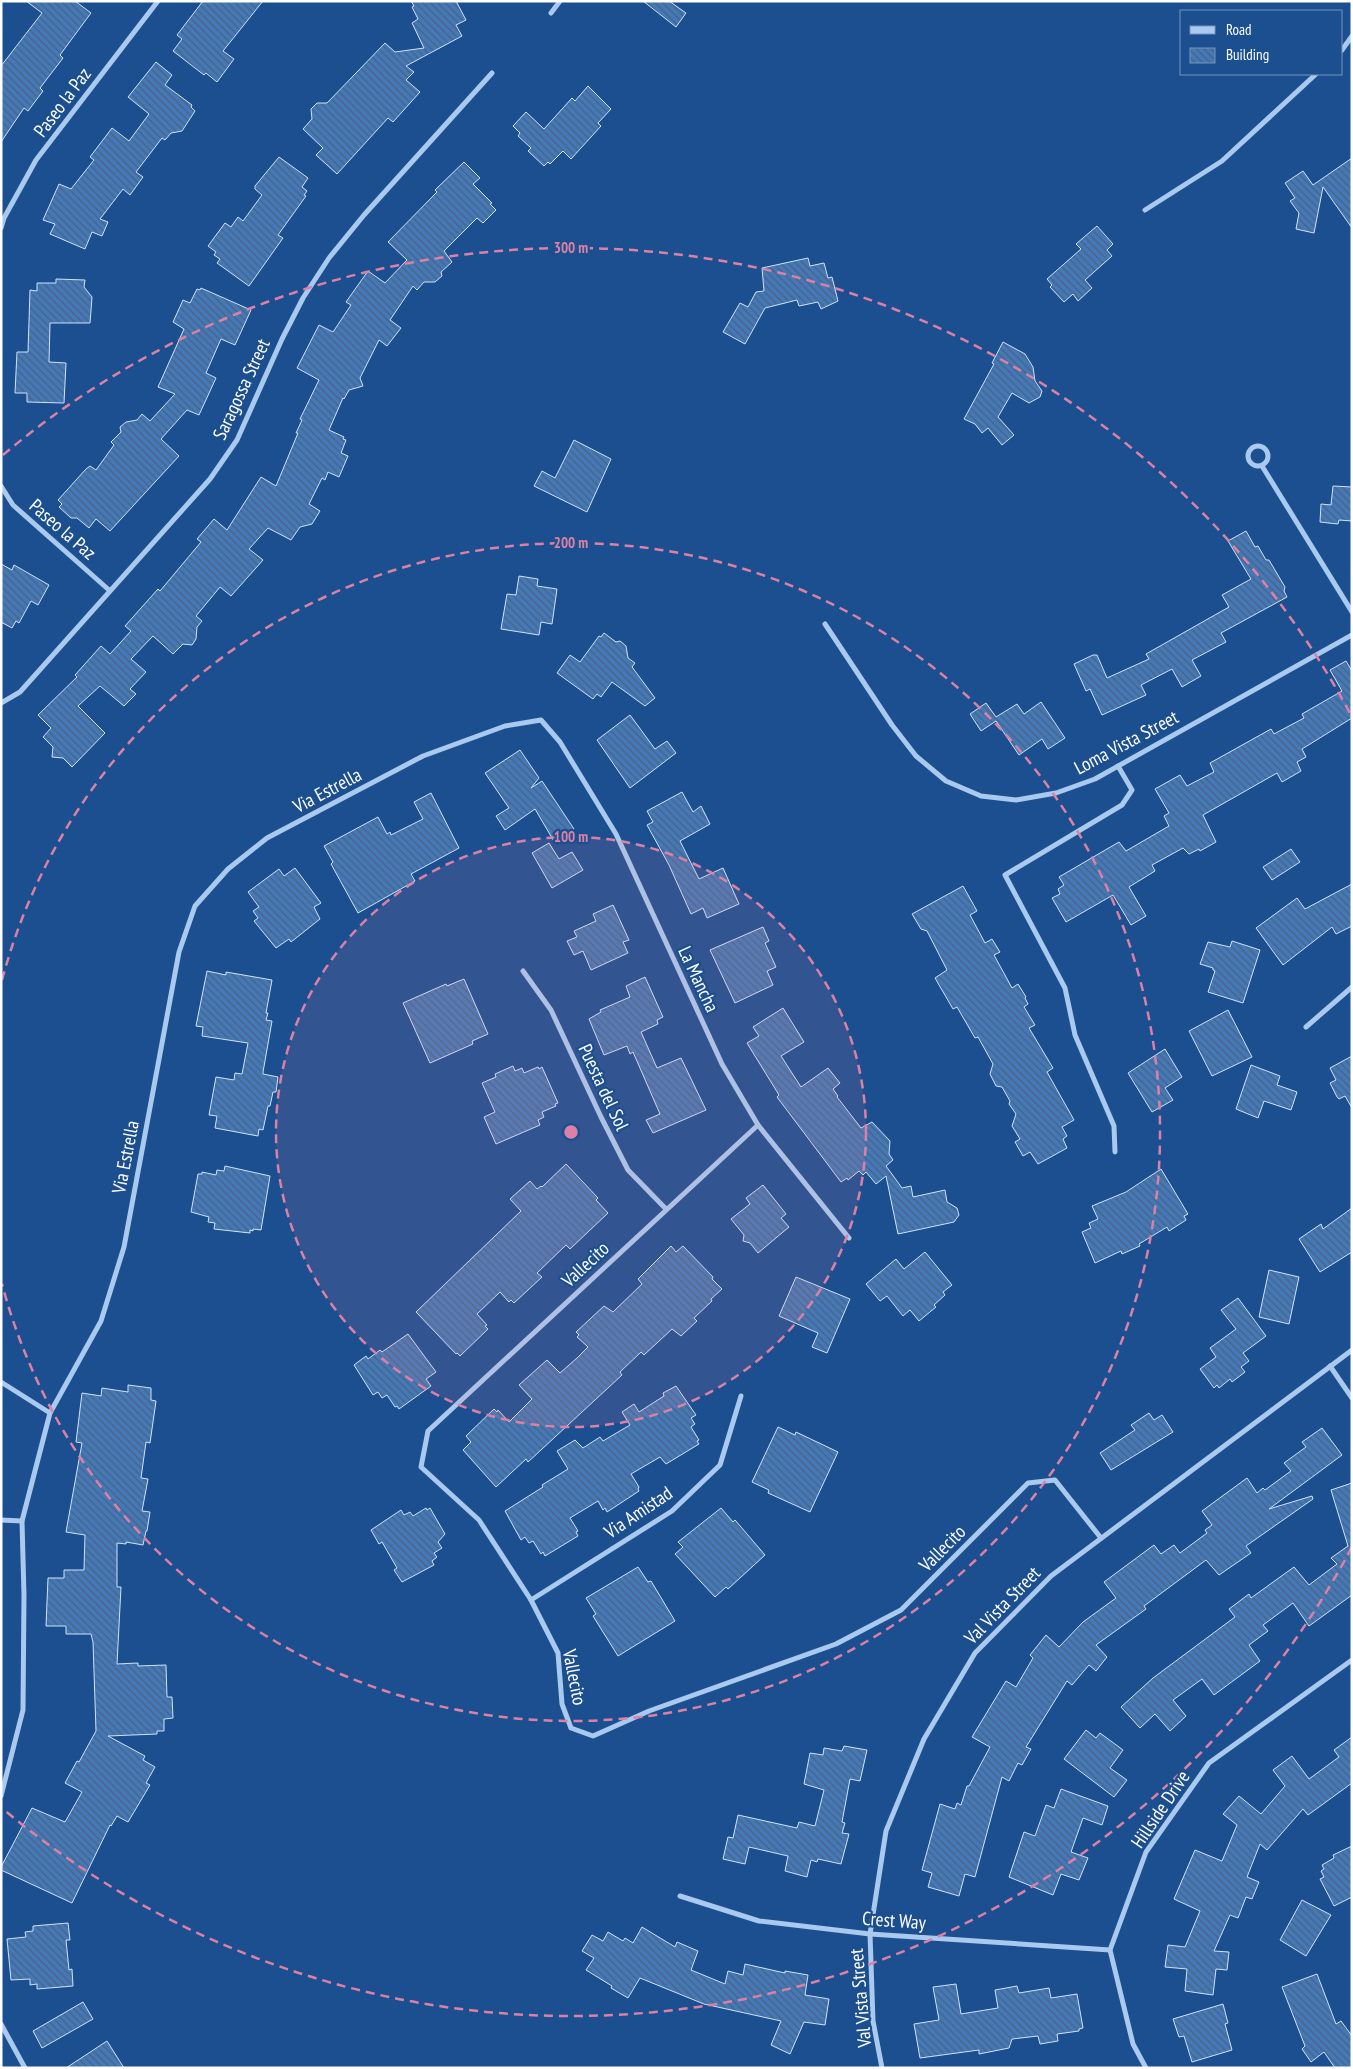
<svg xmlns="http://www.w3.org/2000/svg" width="1353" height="2069" font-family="'PT Sans Narrow',sans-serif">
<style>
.building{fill:url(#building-back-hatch);stroke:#cfe3fa}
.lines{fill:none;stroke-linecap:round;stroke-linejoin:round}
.minor{stroke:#a9c9ee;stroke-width:5}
.ring{fill:none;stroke:#dd80a5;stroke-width:2.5;stroke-dasharray:9 6}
.labels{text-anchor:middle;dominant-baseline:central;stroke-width:4.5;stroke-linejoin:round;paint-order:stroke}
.street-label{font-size:19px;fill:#fff;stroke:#1b4f8f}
.centre{fill:#dd80a5;stroke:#1b4f8f;stroke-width:2.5}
.ring-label{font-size:15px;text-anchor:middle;font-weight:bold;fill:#dd80a5;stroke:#1b4f8f;stroke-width:4.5;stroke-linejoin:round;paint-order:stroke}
</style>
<defs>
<pattern id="building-back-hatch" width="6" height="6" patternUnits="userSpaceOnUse" patternTransform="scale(1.25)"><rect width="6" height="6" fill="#4478b7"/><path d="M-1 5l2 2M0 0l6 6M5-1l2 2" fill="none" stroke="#486282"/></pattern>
</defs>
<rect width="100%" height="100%" fill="#1b4f8f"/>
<!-- building -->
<g class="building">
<polygon points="26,1 75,1 91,13 60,55 63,58 40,88 43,91 28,111 24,108 1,142 1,66 42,13"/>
<polygon points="203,1 263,1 223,51 234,59 217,82 206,73 204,75 173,51 182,39 177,35"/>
<polygon points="411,1 456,1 466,20 456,25 462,36 406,66 414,72 406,80 420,92 393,122 388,118 337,174 316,155 323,148 303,129 312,119 311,109 317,103 327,103 385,43 395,52 424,48 412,23 418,19 412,7 414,6"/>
<polygon points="643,1 669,1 686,13 676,27"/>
<polygon points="156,62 172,75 165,85 192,105 191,107 195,111 182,131 171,133 165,140 162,138 136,172 143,177 130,195 123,189 100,219 108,222 102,236 92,232 85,249 50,234 55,224 43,220 59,184 71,189 94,160 90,157 112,128 129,141 149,114 128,97"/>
<polygon points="588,86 611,109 598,123 601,126 571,159 563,151 550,164 548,162 544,166 528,151 531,148 518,136 520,133 513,126 526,112 544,129 572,98 575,101"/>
<polygon points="279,157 308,178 302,187 307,191 304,195 306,196 278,235 283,238 249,286 217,263 220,259 214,255 216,252 208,246 225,223 231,227 238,217 243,221 262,195 255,189 255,186"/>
<polygon points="1352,158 1352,228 1323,187 1314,233 1296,229 1299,213 1290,201 1295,198 1285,183 1303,171 1313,185"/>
<polygon points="464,162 480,178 473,184 492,203 490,204 496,210 483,223 477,218 444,251 452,262 441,272 442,276 435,282 424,282 417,290 413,286 390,320 401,328 387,346 379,340 360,378 363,386 349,390 344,399 343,398 329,430 344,437 343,439 346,440 341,453 348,456 339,477 328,472 325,480 322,478 309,504 320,511 312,524 300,527 291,540 268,528 249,549 263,560 231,596 220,587 196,616 202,621 197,627 196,639 192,645 183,644 173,654 153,636 131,659 146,672 130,689 136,694 124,706 100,686 78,706 105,733 72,767 63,758 52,757 53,747 43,737 51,728 38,715 77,677 75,675 101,646 110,654 131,631 125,626 158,589 160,591 201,542 197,539 214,519 227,530 261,477 276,486 298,433 296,433 302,420 300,419 319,380 297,368 319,325 333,332 351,305 346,302 368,271 385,283 407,260 388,242 437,192 435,190"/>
<polygon points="1097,226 1113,244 1107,250 1112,256 1085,280 1092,288 1078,301 1073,294 1064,302 1050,287 1052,285 1047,279 1081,249 1076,244"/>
<polygon points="808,258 810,266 824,263 828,278 832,277 838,301 821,309 818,302 799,306 797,300 765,308 745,344 723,332 740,303 748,307 756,292 764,291 762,268"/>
<polygon points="56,279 85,280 84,287 92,297 90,323 50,323 49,362 66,363 64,403 27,402 27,393 15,393 17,352 28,352 30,290 37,291 37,283 56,283"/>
<polygon points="201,288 251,310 235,345 221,339 206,373 216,378 199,415 187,410 161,439 179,456 110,531 96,519 89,528 77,518 71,518 59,507 62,504 58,500 86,469 90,466 96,470 114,445 111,442 121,432 120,427 126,422 137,420 142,414 150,421 175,394 158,387 184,329 173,322 183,300 190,303 197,289 200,290"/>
<polygon points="1003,342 1025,354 1033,367 1035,381 1042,391 1040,397 1029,403 1012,393 998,417 1014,435 1002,445 988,428 982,433 975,424 964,419 994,364 992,363"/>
<polygon points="574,440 611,459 587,512 534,486 542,471 555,478"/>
<polygon points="1333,486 1352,487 1352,521 1339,520 1338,524 1320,522 1321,504 1331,505"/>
<polygon points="1246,531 1255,547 1258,546 1266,560 1269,560 1285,587 1284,591 1287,597 1221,633 1226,642 1192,660 1201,676 1182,687 1172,669 1141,685 1146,695 1102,715 1090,689 1086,691 1074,664 1093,655 1097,655 1107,678 1149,659 1146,654 1229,607 1222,595 1251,579 1228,541"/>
<polygon points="1,564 12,570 14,565 49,585 38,605 31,601 19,623 16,621 12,628 1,622"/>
<polygon points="519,576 538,579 537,586 557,589 552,624 541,622 539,635 501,629 507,594 516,595"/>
<polygon points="604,633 616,642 620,641 626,646 628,658 635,663 632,667 655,698 645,706 612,682 601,697 597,694 593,699 557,673 570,655 580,662 599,636 601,637"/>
<polygon points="1346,661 1352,671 1352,718 1302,749 1306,757 1297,762 1301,771 1282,782 1277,773 1203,815 1216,842 1200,851 1199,849 1189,854 1183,848 1152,865 1155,871 1129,887 1146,916 1131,925 1113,895 1066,922 1052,898 1060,894 1058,889 1064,885 1059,877 1119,842 1126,851 1169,826 1164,816 1169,813 1155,789 1180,775 1187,786 1214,772 1210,763 1271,729 1274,734 1304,718 1302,714 1342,691 1330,670"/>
<polygon points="1041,702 1065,738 1048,749 1042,739 1019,755 996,721 981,731 970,714 986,703 996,717 1017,704 1024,714"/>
<polygon points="630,715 655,749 667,741 676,753 630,788 597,740"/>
<polygon points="520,750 539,778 531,788 542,781 574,829 555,843 535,809 505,830 496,816 509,808 485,773"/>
<polygon points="682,792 693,812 701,806 710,824 680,841 699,879 723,868 739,904 707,918 703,908 691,914 669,865 647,825 653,822 647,811"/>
<polygon points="431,793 459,848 411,874 415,881 358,913 331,864 333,862 324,846 378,817 387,834 390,832 391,835 423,819 414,802"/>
<polygon points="549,843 559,859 572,852 583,870 552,888 532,853"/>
<polygon points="1291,849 1300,862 1272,880 1263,867"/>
<polygon points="295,868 321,903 314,907 320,919 291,942 289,939 276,948 254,921 258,918 253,911 259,907 248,892 279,869 284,876"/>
<polygon points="1352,884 1352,926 1336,934 1332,927 1283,965 1256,928 1297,898 1305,909"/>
<polygon points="963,886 977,911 970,915 985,943 992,939 1000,952 994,955 1012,988 1018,984 1026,997 1025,998 1028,1004 1024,1007 1035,1025 1029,1028 1053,1068 1047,1072 1074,1120 1062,1127 1067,1136 1063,1139 1067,1148 1038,1164 1030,1152 1023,1156 1015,1142 1020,1139 1012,1126 1016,1114 1009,1104 1010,1101 1002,1087 996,1086 990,1074 993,1064 978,1037 975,1038 957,1007 953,1009 935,978 947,970 927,931 921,929 912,914"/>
<polygon points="613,905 629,940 623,942 628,953 591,970 583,951 574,955 567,941 577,937 574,931 596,921 593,914"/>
<polygon points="763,927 769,941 765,943 776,967 767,971 773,985 735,1003 710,950"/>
<polygon points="1232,941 1260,950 1243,1003 1208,992 1215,971 1213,970 1213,968 1200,964 1208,942 1230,947"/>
<polygon points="207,971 226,975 226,972 272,980 266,1013 268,1013 266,1020 272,1021 263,1072 263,1074 278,1077 276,1092 273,1092 270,1106 268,1106 263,1130 259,1129 258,1136 215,1128 217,1116 209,1115 216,1077 234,1080 235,1073 242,1074 248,1043 202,1036 203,1027 196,1026"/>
<polygon points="645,977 663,1017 657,1020 658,1024 641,1032 657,1068 681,1058 706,1110 653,1133 646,1120 660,1114 633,1052 630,1054 627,1046 604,1055 589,1019 601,1012 600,1010 630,997 626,986"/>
<polygon points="464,979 488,1034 472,1041 473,1044 430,1063 403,1003 446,984 447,986"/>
<polygon points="783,1008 804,1042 781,1056 801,1087 828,1068 840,1083 833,1089 838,1096 837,1097 861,1128 872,1122 890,1141 889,1154 893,1160 886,1166 902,1188 911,1186 913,1197 945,1190 947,1202 957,1208 959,1215 954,1222 898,1234 886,1176 876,1184 866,1172 863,1175 859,1171 848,1180 847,1178 841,1182 777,1097 779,1095 747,1043 759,1036 753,1027"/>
<polygon points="1228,1010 1252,1057 1212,1076 1189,1031"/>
<polygon points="1165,1049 1182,1077 1165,1088 1173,1100 1152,1112 1128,1073"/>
<polygon points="1352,1056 1352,1108 1345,1096 1339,1099 1337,1097 1330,1083 1336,1080 1330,1068"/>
<polygon points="1251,1065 1280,1076 1277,1085 1297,1092 1291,1110 1264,1101 1258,1118 1236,1109"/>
<polygon points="513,1066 515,1071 522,1068 524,1073 538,1067 539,1069 542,1067 558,1103 555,1104 556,1106 542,1112 544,1117 538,1120 540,1125 496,1144 484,1117 495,1112 482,1083 496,1077 495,1074"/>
<polygon points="566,1164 598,1198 596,1200 608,1213 570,1249 566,1245 537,1273 542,1277 514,1303 511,1300 509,1302 500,1292 477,1314 487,1325 485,1326 488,1329 460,1356 457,1353 456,1354 416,1312 521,1211 510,1199 530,1181 537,1189 541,1186 542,1187"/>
<polygon points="225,1166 270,1176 261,1230 253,1229 253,1231 250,1230 250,1233 214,1229 215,1223 208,1222 209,1217 191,1212 198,1174 202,1174 202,1172 216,1175 217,1170 224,1171"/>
<polygon points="1161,1169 1188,1214 1184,1216 1186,1220 1169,1231 1167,1227 1139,1244 1140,1246 1122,1254 1121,1251 1095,1263 1082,1232 1091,1228 1089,1223 1098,1219 1092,1206 1126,1192"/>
<polygon points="763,1185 786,1214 781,1218 789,1227 758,1253 750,1243 743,1241 744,1235 731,1219 750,1204 746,1198"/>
<polygon points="1352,1208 1352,1252 1320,1272 1299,1239 1321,1224 1323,1229"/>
<polygon points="671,1246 676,1252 683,1246 713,1277 712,1279 722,1289 711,1299 712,1301 694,1318 697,1321 681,1336 672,1329 644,1355 641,1352 620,1372 622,1375 528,1462 526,1459 496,1487 463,1450 471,1442 466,1436 494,1409 497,1412 498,1410 509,1422 532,1399 519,1385 547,1360 560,1373 577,1358 588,1347 577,1337 579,1335 576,1332 604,1306 613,1312 642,1284 638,1279"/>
<polygon points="925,1252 952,1285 943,1292 945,1295 934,1305 936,1307 919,1321 910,1310 903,1316 887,1296 880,1301 866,1284 896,1259 904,1269"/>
<polygon points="1269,1270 1299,1277 1289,1324 1259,1317"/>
<polygon points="796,1277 850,1299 827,1353 812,1347 818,1333 779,1316"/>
<polygon points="1238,1298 1266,1336 1243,1353 1249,1361 1241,1367 1245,1372 1232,1382 1230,1379 1219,1388 1217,1385 1214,1388 1200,1369 1216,1357 1210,1348 1236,1329 1221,1310"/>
<polygon points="408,1334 436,1372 426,1379 431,1386 399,1409 397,1406 395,1407 387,1395 382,1398 378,1392 373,1395 354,1365 366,1356 368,1359 380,1350 382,1352"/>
<polygon points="128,1385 151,1388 151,1400 156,1401 150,1443 146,1442 141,1478 148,1479 142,1511 150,1512 147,1531 146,1531 143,1545 126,1542 126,1544 117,1543 117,1587 121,1587 117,1664 138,1663 138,1666 166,1665 167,1697 172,1697 173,1718 164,1719 164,1731 157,1731 157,1734 108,1736 145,1756 143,1760 155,1767 146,1783 150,1785 128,1822 117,1816 111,1826 110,1825 72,1903 1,1870 1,1867 32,1808 65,1822 82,1792 65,1783 77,1761 79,1762 96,1731 93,1642 91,1634 66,1634 66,1626 46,1626 48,1578 64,1578 64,1570 84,1570 85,1535 66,1532 82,1443 76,1442 82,1393 101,1396 102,1388 128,1392"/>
<polygon points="676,1386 696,1415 691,1418 695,1424 691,1427 699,1440 697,1441 699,1444 666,1464 660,1457 631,1474 639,1487 638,1489 639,1491 607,1512 605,1508 603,1510 598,1501 570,1518 578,1531 576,1532 578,1536 545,1556 543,1552 541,1554 533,1541 529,1543 525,1537 521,1540 505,1511 543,1487 542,1485 568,1469 557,1451 575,1440 583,1448 600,1437 603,1441 630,1425 622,1412 634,1404 639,1412 664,1396 663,1393"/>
<polygon points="1149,1413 1154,1420 1162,1415 1173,1432 1111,1470 1100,1453 1135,1430 1131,1425"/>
<polygon points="778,1427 795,1435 796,1432 838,1452 810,1512 768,1493 769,1490 752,1482"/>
<polygon points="1322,1428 1342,1455 1269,1509 1312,1496 1313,1499 1246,1546 1251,1553 1219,1575 1206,1560 1144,1606 1146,1609 1096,1645 1107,1657 1096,1671 1089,1665 1072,1685 1067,1681 1026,1747 1031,1749 1022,1765 1018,1763 1009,1781 1002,1777 975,1877 965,1874 959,1896 928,1887 932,1873 922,1870 940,1804 955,1809 957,1803 961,1805 967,1786 969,1786 990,1747 972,1737 1006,1681 1016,1687 1033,1658 1030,1655 1046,1635 1059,1647 1083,1622 1116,1598 1104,1582 1154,1545 1161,1554 1174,1545 1180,1553 1207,1533 1205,1530 1212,1525 1202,1511 1247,1478 1257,1493 1263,1488 1265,1490 1291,1471 1284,1463 1306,1447 1302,1442"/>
<polygon points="1352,1483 1352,1595 1309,1626 1293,1603 1263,1625 1268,1631 1249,1645 1260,1661 1214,1695 1202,1679 1173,1700 1186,1716 1170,1731 1155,1714 1140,1728 1121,1707 1153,1678 1235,1617 1229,1609 1249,1594 1251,1598 1294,1567 1309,1585 1337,1564 1331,1558 1348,1546 1331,1490"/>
<polygon points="426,1508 427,1510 430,1508 445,1534 438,1542 442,1548 434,1553 437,1557 432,1561 434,1565 402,1582 394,1570 397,1568 382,1542 379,1544 371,1530 401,1510 404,1515 410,1512 413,1516"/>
<polygon points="721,1508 733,1522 735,1520 765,1555 728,1589 726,1587 715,1597 675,1554 683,1547 678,1542"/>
<polygon points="638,1567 648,1582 651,1581 675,1621 618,1656 593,1616 596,1614 586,1598"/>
<polygon points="1086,1730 1096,1738 1100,1733 1123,1750 1110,1768 1127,1780 1114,1797 1064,1759"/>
<polygon points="1352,1737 1352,1783 1308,1815 1303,1809 1267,1850 1260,1844 1247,1877 1259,1882 1252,1899 1246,1897 1238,1918 1230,1915 1214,1951 1229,1952 1227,1970 1216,1969 1213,1995 1185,1991 1187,1969 1165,1967 1168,1945 1185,1947 1200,1911 1174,1899 1195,1850 1222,1861 1237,1825 1223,1814 1239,1796 1261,1814 1285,1786 1273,1770 1292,1756 1309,1779 1339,1757 1334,1750"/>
<polygon points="844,1746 867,1750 860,1781 850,1779 842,1822 845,1823 842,1833 849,1834 841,1864 818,1859 817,1862 811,1860 807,1877 785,1871 788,1856 749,1847 745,1864 723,1859 728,1837 733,1838 738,1815 797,1828 799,1822 815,1826 824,1790 804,1784 810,1753 823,1755 824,1748 842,1751"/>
<polygon points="1061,1789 1108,1806 1102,1825 1083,1818 1071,1852 1088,1858 1079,1880 1061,1874 1053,1895 1009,1877 1024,1832 1035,1836 1046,1805 1054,1808"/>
<polygon points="1352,1846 1352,1897 1334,1906 1320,1879 1324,1877 1321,1871 1324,1869 1322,1865 1334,1858 1333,1855"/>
<polygon points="1302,1900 1331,1915 1306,1956 1280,1940"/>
<polygon points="68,1923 70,1940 66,1940 69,1970 72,1969 73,1986 37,1989 37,1984 30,1985 30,1979 11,1980 7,1939 26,1937 25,1932 33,1931 33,1926"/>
<polygon points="642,1927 675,1947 677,1942 698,1951 691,1970 725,1984 728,1971 743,1975 745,1964 785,1973 785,1971 808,1975 805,1995 829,1999 825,2025 804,2022 790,2054 771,2045 781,2021 704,2004 640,1978 628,1998 611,1988 612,1986 586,1970 594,1958 582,1951 592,1935 603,1941 608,1932 623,1941 625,1938 633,1943"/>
<polygon points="1317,1974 1336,2024 1341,2021 1352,2036 1352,2068 1335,2068 1324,2052 1311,2062 1302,2049 1305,2046 1282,1987"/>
<polygon points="956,1984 961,2014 998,2008 995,1990 1017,1986 1019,1993 1049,1988 1051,1998 1077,1994 1083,2028 1079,2029 1079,2031 1057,2034 1058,2041 1040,2044 1038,2036 1012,2039 1009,2048 979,2054 979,2050 920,2058 914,2024 939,2020 933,1987"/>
<polygon points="83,2002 93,2019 42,2048 33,2031"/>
<polygon points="1223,2004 1228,2023 1225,2024 1232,2050 1192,2062 1184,2036 1179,2037 1173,2019"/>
<polygon points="107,2041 124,2068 66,2068"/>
</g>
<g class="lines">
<!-- minor -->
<g class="minor">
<polyline points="551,13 560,1"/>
<polyline points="1342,50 1352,36"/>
<polyline points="1145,210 1222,161 1316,74"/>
<polyline points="1,228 4,218 36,160 158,1"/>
<circle cx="1258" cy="456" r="10"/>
<polyline points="1262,466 1352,612"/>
<polyline points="1,486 13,505 109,590"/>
<polyline points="825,624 892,725 916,756 946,781 981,796 1016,800 1056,793 1095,779 1352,635"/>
<polyline points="1,703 20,692 210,479 237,440 282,339 303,298 329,258 364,215 492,73"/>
<polyline points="523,971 551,1010 601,1117 628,1170 666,1209"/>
<polyline points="1306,1027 1352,987"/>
<polyline points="758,1125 428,1431 421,1467 479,1520 531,1600 558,1653 562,1704 571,1728 593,1736 649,1711 836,1644 901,1610 1028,1483 1055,1480 1101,1538"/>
<polyline points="1115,1152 1114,1126 1075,1035 1065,988 1005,875 1122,805 1132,790 1118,766"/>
<polyline points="1330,1366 1352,1398"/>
<polyline points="1,1382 50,1413"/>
<polyline points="1,1520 22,1521"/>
<polyline points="531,1600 672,1511 720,1465 741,1396"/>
<polyline points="1,1796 23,1710 24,1595 22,1521 50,1413 101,1321 124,1247 179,952 195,906 228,869 267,838 423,756 505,726 541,720 560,742 616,834 722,1064 758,1125 849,1238"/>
<polyline points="680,1896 759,1921 870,1934 1110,1950"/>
<polyline points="1,2024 25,2068"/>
<polyline points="882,2068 873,2021 870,1934 886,1831 924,1739 975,1653 1051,1576 1352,1350"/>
<polyline points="1146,2068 1133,2044 1110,1950 1146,1852 1209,1763 1352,1660"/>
</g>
</g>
<!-- distance rings -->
<circle cx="571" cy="1132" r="295" fill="#dd80a5" fill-opacity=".12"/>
<g class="ring">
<circle cx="571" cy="1132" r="295"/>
<path d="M2 980A589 589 0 1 1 2 1284"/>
<path d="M1352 1547A884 884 0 0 1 3 1809M3 455A884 884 0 0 1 1352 717"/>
</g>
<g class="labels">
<!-- street labels -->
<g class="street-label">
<text transform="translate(62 102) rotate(-53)">Paseo la Paz</text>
<text transform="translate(241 389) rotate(-65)">Saragossa Street</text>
<text transform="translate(63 529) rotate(41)">Paseo la Paz</text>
<text transform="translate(1126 742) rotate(-28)">Loma Vista Street</text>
<text transform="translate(327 790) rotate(-28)">Via Estrella</text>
<text transform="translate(699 979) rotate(65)">La Mancha</text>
<text transform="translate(604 1087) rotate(65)">Puesta del Sol</text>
<text transform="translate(125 1157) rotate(-79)">Via Estrella</text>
<text transform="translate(585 1264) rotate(-43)">Vallecito</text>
<text transform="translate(638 1512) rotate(-34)">Via Amistad</text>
<text transform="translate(942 1548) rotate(-45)">Vallecito</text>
<text transform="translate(1002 1605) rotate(-46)">Val Vista Street</text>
<text transform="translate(575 1677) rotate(79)">Vallecito</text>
<text transform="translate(1160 1809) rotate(-56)">Hillside Drive</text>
<text transform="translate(894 1920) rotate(4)">Crest Way</text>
<text transform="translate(860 1998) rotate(-95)">Val Vista Street</text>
</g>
</g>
<circle cx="571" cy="1132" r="8" class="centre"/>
<g class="ring-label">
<text x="571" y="253">300 m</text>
<text x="571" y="548">200 m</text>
<text x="571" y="842">100 m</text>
</g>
<!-- border -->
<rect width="1353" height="2069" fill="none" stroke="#ffffff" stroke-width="5"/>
<!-- legend -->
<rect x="1180" y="10" width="162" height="65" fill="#1b4f8f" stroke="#7695bc"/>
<rect x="1190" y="26" width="25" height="8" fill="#a9c9ee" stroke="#7695bc"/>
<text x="1226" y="35" font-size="15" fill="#ffffff">Road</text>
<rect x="1190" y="48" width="25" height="15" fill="url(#building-back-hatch)" stroke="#7695bc"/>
<text x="1226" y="60" font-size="15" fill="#ffffff">Building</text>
</svg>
